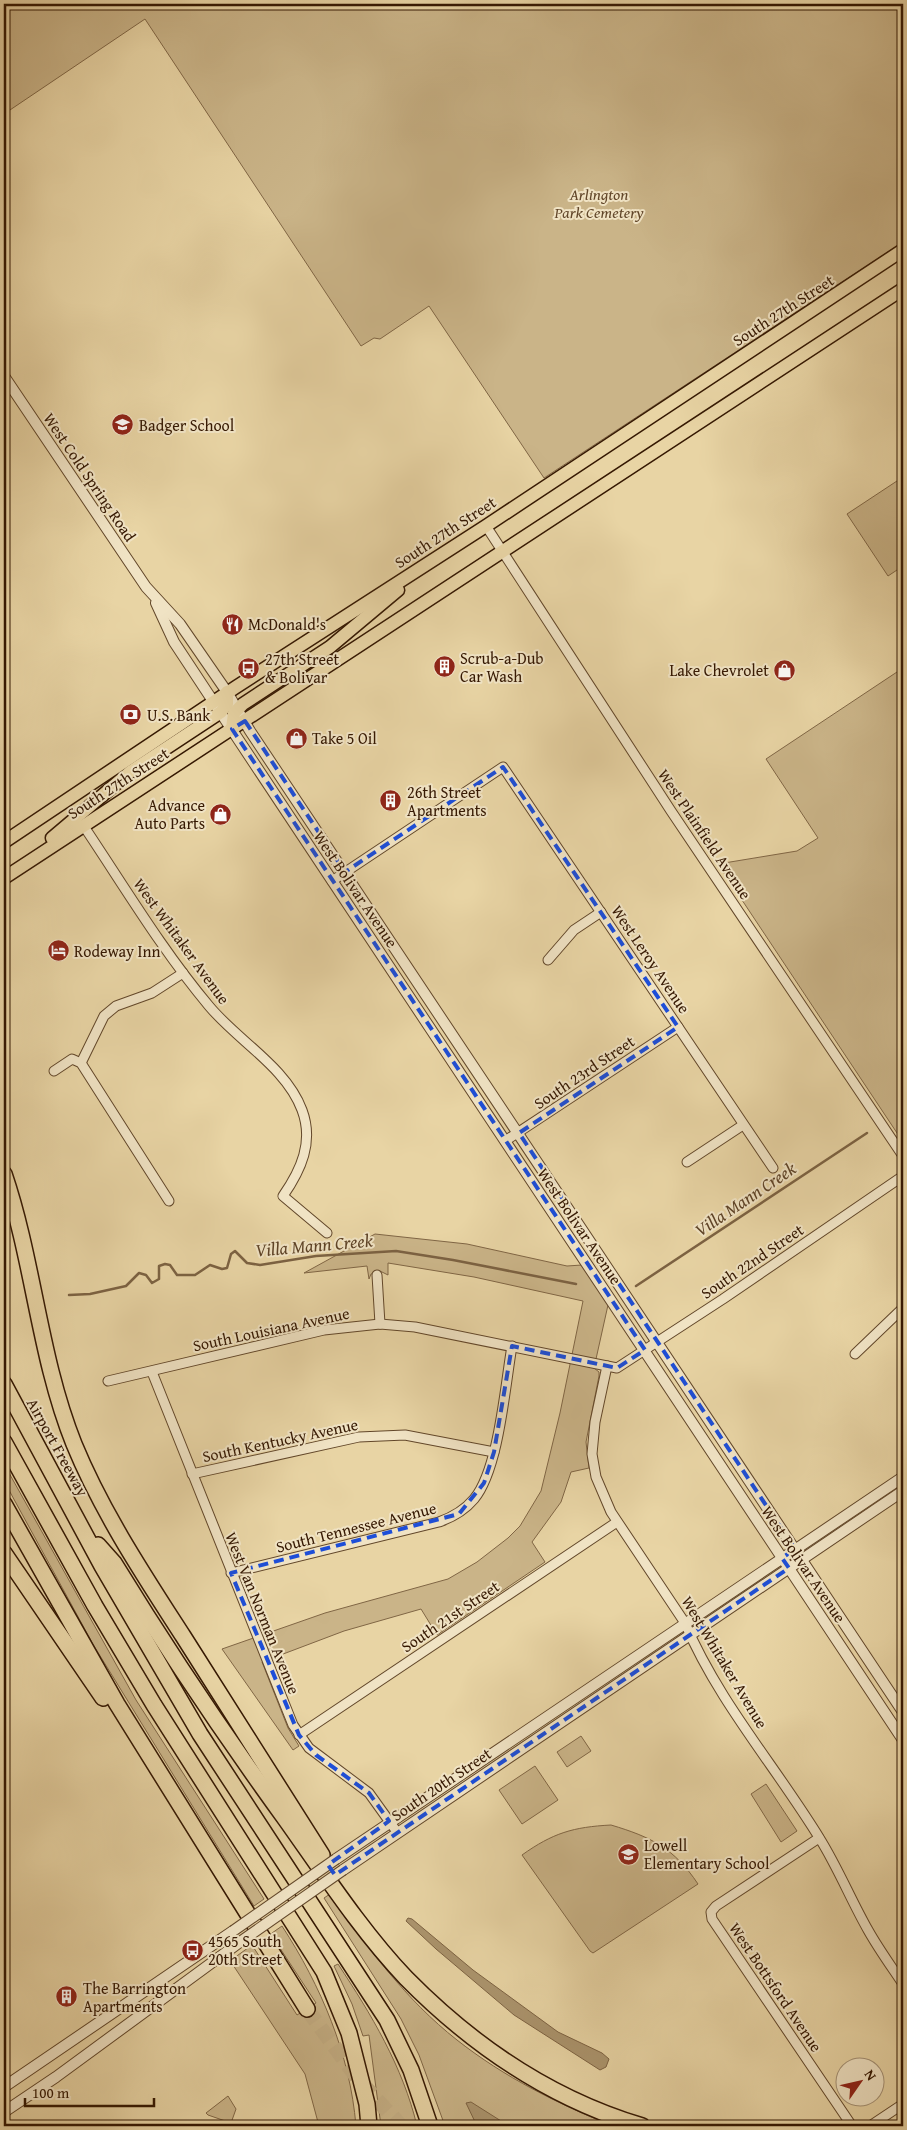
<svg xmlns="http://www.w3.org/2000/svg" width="907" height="2130" font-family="'Gentium Book Plus',serif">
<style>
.green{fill:#cab488;stroke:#806645}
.water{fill:#ab946d;stroke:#7c6242}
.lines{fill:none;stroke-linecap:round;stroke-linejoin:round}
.stream{stroke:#7c6242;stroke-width:2.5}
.motorway-tunnel{stroke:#c4ae84;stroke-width:15;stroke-dasharray:15 8;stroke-linecap:butt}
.minor-casing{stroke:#62472a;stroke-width:11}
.tertiary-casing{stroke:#62472a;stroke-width:12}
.primary-casing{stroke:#351802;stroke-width:15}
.motorway-casing{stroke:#351802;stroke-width:18}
.minor{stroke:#f0e3c4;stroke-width:9}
.tertiary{stroke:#f0e3c4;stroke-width:10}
.primary{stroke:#e8d4a4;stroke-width:12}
.motorway{stroke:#e8d4a4;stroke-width:15}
.tertiary-bridge-casing{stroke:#62472a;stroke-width:12;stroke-linecap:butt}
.tertiary-bridge{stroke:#f0e3c4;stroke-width:10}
.marked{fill:none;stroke:#1d4ed8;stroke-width:4;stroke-dasharray:10 6;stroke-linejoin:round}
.labels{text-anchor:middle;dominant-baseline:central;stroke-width:4;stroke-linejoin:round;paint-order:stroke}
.park-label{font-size:16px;font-style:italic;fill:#62472a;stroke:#f0e3c4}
.street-label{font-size:16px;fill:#351802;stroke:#f0e3c4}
.poi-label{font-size:16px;fill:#351802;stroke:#f0e3c4;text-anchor:start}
.water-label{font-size:18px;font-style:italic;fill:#5e4327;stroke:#f0e3c4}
</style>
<rect width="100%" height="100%" fill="#e8d4a4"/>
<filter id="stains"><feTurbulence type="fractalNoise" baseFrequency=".004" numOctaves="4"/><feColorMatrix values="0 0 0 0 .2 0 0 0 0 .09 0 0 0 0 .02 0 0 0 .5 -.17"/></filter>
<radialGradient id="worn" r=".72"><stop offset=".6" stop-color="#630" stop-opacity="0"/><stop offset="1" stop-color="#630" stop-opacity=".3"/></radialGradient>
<!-- green -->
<g class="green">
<polygon points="4,4 903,4 903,242 544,478 429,306 380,339 374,338 361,346 145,19 4,114"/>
<polygon points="903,477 903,566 888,576 847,514"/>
<polygon points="903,668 903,1142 718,864 797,851 818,838 766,759"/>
<polygon points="375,1234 467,1244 567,1266 582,1265 608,1305 594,1368 599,1372 599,1376 586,1442 589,1468 571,1472 561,1502 532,1542 545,1562 437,1635 421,1609 344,1631 262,1662 288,1728 299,1746 293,1750 222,1649 325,1613 448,1579 477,1562 508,1538 520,1526 541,1491 560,1413 583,1301 474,1277 388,1263 388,1275 380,1271 371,1274 369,1279 367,1266 304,1273"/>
<polygon points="4,1464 136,1700 264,1899 254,1906 94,1646 4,1481"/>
<polygon points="581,1736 591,1751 567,1767 557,1752"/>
<polygon points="535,1766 558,1800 522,1824 499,1790"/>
<polygon points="766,1784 797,1831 781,1842 751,1794"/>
<path d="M611,1825C651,1837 674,1848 698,1884L593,1953L590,1951L522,1855C553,1833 573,1827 611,1825Z"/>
<path d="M330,1894C367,1947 406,2000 457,2040C504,2077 558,2104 613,2126H445L419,2055L401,2019L324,1898Z"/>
<path d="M282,1926C321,1986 350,2054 356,2126H319L305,2074L233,1965L234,1958L252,1945L297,2015L316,2003L272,1936V1933Z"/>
<path d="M338,1964C371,2014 403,2067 417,2126H381L369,2035L363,2036L352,2004L334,1966Z"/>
<polygon points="228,2096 236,2109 231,2123 208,2115 206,2113"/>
</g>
<!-- water -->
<g class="water">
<polygon points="408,1918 412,1919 473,1970 558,2032 602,2053 609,2059 606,2067 600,2070 514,2015 436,1949 406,1921"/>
<polygon points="471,2102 509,2126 477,2126 466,2103"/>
</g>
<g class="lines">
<!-- stream -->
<g class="stream">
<polyline points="636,1286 867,1133"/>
<polyline points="69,1295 90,1294 126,1286 139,1273 146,1275 152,1283 159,1279 159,1266 165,1264 170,1265 177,1275 195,1275 210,1265 222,1269 227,1268 231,1254 235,1251 247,1263 260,1265 316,1256 396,1251 453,1260 576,1284"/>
</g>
<!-- motorway-tunnel -->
<polyline class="motorway-tunnel" points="307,2009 358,2079 401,2126"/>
<defs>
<g id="minor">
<polyline points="486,526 671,811 903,1156"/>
<path d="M83,825C124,886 162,950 209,1006C238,1041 286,1067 302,1110C314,1142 301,1170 283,1196L327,1233"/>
<polyline points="332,881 503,767 773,1168"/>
<polyline points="548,960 574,930 601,912"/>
<polyline points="81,1063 104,1016 116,1006 152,993 183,973"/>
<polyline points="54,1071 72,1059 81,1063 169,1201"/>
<polyline points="505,1141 678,1027"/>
<polyline points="687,1162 743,1125"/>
<polyline points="377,1275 380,1324"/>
<polyline points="855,1354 903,1308"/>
<path d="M607,1366L595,1422L592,1454L596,1477L611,1512L685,1623C718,1701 776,1767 820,1839C838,1868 851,1900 868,1930C878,1948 891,1966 903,1984"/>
<polyline points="152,1372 293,1725 309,1748 369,1793 397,1832"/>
<polyline points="108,1381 324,1330 380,1324 415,1327 617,1368 723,1299 903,1176"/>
<polyline points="192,1474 359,1437 405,1435 494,1452"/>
<path d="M231,1573L439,1522C453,1517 464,1511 474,1499C499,1469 505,1386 512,1346"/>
<polyline points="299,1735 617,1522"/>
<polyline points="819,1838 716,1906 711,1912 712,1919 852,2126"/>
<polyline points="870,2126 903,2104"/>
</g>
<g id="tertiary">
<polyline points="4,376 146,587 180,624 227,692 250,731 903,1712"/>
<polyline points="156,603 174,642 238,739 903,1740"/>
<polyline points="336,1859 903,1477"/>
<polyline points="343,1870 903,1491"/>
<polyline points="4,2087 233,1931"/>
<polyline points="4,2112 56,2077 240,1942"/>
</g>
<g id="primary">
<polyline points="232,729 234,713 243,704 330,647 398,590"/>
<polyline points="52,838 130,772 221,712 227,704 227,692"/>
<polyline points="4,842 236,687 486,526 903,250"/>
<polyline points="4,878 903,289"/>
</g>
<g id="motorway">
<path d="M4,1174C34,1262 39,1357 74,1444C102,1512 143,1574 183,1636C229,1709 276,1782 322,1855"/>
<polyline points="4,1384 102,1566 200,1734 387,2020 411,2070 430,2126"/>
<polyline points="4,1442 95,1606 154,1705 324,1972 349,2033 367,2104 369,2126"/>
<polyline points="4,1504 117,1704 307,2009"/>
<path d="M98,1545L114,1563C168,1651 225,1736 286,1820C323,1872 362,1932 406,1978C472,2045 551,2099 642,2126"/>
<polyline points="4,1553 103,1698"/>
</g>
</defs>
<!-- minor casing -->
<use href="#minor" class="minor-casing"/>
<!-- tertiary casing -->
<use href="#tertiary" class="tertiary-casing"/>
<!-- primary casing -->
<use href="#primary" class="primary-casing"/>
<!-- motorway casing -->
<use href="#motorway" class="motorway-casing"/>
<!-- minor -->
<use href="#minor" class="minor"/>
<!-- tertiary -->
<use href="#tertiary" class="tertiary"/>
<!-- primary -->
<use href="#primary" class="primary"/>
<!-- motorway -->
<use href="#motorway" class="motorway"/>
<defs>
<g id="tertiary-bridge">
<polyline points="233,1931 336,1859"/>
<polyline points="240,1942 343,1870"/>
</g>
</defs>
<!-- tertiary-bridge casing -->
<use href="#tertiary-bridge" class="tertiary-bridge-casing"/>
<!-- tertiary-bridge -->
<use href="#tertiary-bridge" class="tertiary-bridge"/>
</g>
<!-- marked area -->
<path class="marked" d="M245,721L345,872L503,767L678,1027L519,1133L795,1549L782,1558L789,1568L335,1875L328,1865L389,1821L369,1793L316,1755L299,1735L231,1573L459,1514L484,1483L494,1452L512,1346L617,1368L645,1350L232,729Z"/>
<!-- icons -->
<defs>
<symbol id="school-disc" viewBox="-11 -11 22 22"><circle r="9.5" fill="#8f2418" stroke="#f0e3c4"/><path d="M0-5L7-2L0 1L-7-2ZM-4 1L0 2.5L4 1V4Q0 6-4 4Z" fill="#fff"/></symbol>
<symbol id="restaurant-disc" viewBox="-11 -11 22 22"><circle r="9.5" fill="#8f2418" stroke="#f0e3c4"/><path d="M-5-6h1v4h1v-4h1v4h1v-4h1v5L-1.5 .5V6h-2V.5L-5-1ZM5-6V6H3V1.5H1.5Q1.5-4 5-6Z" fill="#fff"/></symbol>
<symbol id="building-disc" viewBox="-11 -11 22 22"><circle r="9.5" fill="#8f2418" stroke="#f0e3c4"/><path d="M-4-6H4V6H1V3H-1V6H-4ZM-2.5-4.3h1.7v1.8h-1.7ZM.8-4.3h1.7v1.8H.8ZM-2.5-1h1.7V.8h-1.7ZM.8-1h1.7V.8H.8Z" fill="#fff"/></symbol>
<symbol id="bus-disc" viewBox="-11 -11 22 22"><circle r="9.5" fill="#8f2418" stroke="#f0e3c4"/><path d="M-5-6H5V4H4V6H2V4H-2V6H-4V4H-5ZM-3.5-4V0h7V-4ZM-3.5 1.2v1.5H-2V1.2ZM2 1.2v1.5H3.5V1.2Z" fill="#fff"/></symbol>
<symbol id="shop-disc" viewBox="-11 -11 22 22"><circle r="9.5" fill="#8f2418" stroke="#f0e3c4"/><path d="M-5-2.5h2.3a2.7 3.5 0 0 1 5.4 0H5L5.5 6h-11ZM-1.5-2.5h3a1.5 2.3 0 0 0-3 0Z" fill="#fff"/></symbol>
<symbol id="bank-disc" viewBox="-11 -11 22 22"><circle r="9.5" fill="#8f2418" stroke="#f0e3c4"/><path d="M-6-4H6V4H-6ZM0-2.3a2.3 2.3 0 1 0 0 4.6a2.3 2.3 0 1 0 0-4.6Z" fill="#fff"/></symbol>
<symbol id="hotel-disc" viewBox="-11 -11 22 22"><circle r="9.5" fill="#8f2418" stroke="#f0e3c4"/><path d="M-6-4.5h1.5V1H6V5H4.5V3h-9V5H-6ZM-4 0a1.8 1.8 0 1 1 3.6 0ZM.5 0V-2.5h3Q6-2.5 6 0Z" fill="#fff"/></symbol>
</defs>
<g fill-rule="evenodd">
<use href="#school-disc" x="110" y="412" width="25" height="25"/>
<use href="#restaurant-disc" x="220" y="612" width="25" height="25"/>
<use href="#building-disc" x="432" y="654" width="25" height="25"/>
<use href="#bus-disc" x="236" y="656" width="25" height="25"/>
<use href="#shop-disc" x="772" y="658" width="25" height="25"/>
<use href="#bank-disc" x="118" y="702" width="25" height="25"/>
<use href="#shop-disc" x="284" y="726" width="25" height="25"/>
<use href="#building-disc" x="378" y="788" width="25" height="25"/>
<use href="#shop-disc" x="208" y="802" width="25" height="25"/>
<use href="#hotel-disc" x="46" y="938" width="25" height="25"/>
<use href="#school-disc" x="616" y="1842" width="25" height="25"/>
<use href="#bus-disc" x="180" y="1938" width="25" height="25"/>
<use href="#building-disc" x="54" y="1984" width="25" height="25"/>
</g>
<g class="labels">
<!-- park labels -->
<g class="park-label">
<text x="599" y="194">Arlington<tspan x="599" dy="18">Park Cemetery</tspan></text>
</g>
<!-- street labels -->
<g class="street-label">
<text transform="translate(783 310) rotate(-33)">South 27th Street</text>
<text transform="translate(90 477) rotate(56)">West Cold Spring Road</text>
<text transform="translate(445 532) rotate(-33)">South 27th Street</text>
<text transform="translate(118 783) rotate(-33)">South 27th Street</text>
<text transform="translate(705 834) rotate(56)">West Plainfield Avenue</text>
<text transform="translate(356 889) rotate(56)">West Bolivar Avenue</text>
<text transform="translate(182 941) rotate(54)">West Whitaker Avenue</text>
<text transform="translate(651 959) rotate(56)">West Leroy Avenue</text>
<text transform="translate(584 1072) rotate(-34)">South 23rd Street</text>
<text transform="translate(580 1226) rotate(56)">West Bolivar Avenue</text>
<text transform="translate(752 1261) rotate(-34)">South 22nd Street</text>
<text transform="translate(271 1329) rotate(-12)">South Louisiana Avenue</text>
<text transform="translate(280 1440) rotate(-12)">South Kentucky Avenue</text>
<text transform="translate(58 1447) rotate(61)">Airport Freeway</text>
<text transform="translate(356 1527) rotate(-14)">South Tennessee Avenue</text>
<text transform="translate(804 1564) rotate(56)">West Bolivar Avenue</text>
<text transform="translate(263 1613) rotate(68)">West Van Norman Avenue</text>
<text transform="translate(450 1616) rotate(-34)">South 21st Street</text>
<text transform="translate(725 1662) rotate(59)">West Whitaker Avenue</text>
<text transform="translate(441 1784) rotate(-34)">South 20th Street</text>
<text transform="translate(776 1987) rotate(56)">West Bottsford Avenue</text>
</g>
<!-- poi labels -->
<g class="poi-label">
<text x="139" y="425">Badger School</text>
<text x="248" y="624">McDonald's</text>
<text x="460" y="658">Scrub-a-Dub<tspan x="460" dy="18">Car Wash</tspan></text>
<text x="265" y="659">27th Street<tspan x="265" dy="18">&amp; Bolivar</tspan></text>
<text x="769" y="670" text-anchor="end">Lake Chevrolet</text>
<text x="147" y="715">U.S. Bank</text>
<text x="312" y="738">Take 5 Oil</text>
<text x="407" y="792">26th Street<tspan x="407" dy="18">Apartments</tspan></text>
<text x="205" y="805" text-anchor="end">Advance<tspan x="205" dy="18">Auto Parts</tspan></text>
<text x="74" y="951">Rodeway Inn</text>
<text x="644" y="1845">Lowell<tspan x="644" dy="18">Elementary School</tspan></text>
<text x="208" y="1941">4565 South<tspan x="208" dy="18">20th Street</tspan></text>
<text x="83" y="1988">The Barrington<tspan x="83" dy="18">Apartments</tspan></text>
</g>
<!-- water labels -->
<g class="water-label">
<text transform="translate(745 1199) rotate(-34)">Villa Mann Creek</text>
<text transform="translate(314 1245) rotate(-5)">Villa Mann Creek</text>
</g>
</g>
<!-- margin -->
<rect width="907" height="2130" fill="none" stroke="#e8d4a4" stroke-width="20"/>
<rect x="5" y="5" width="897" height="2120" fill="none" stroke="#351802" stroke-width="2.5"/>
<rect x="10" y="10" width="887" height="2110" fill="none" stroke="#351802"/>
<!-- north arrow -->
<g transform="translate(860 2082) rotate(56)"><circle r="24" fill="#f0e3c4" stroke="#a59276"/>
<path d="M0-4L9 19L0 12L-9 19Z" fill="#8f2418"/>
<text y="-8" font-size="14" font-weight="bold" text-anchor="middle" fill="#351802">N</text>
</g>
<!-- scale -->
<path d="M25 2098v8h129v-8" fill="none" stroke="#351802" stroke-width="2.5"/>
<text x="32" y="2098" font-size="15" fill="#351802" stroke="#f0e3c4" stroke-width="4" paint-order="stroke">100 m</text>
<rect width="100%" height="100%" filter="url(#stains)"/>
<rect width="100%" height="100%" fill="url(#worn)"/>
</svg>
